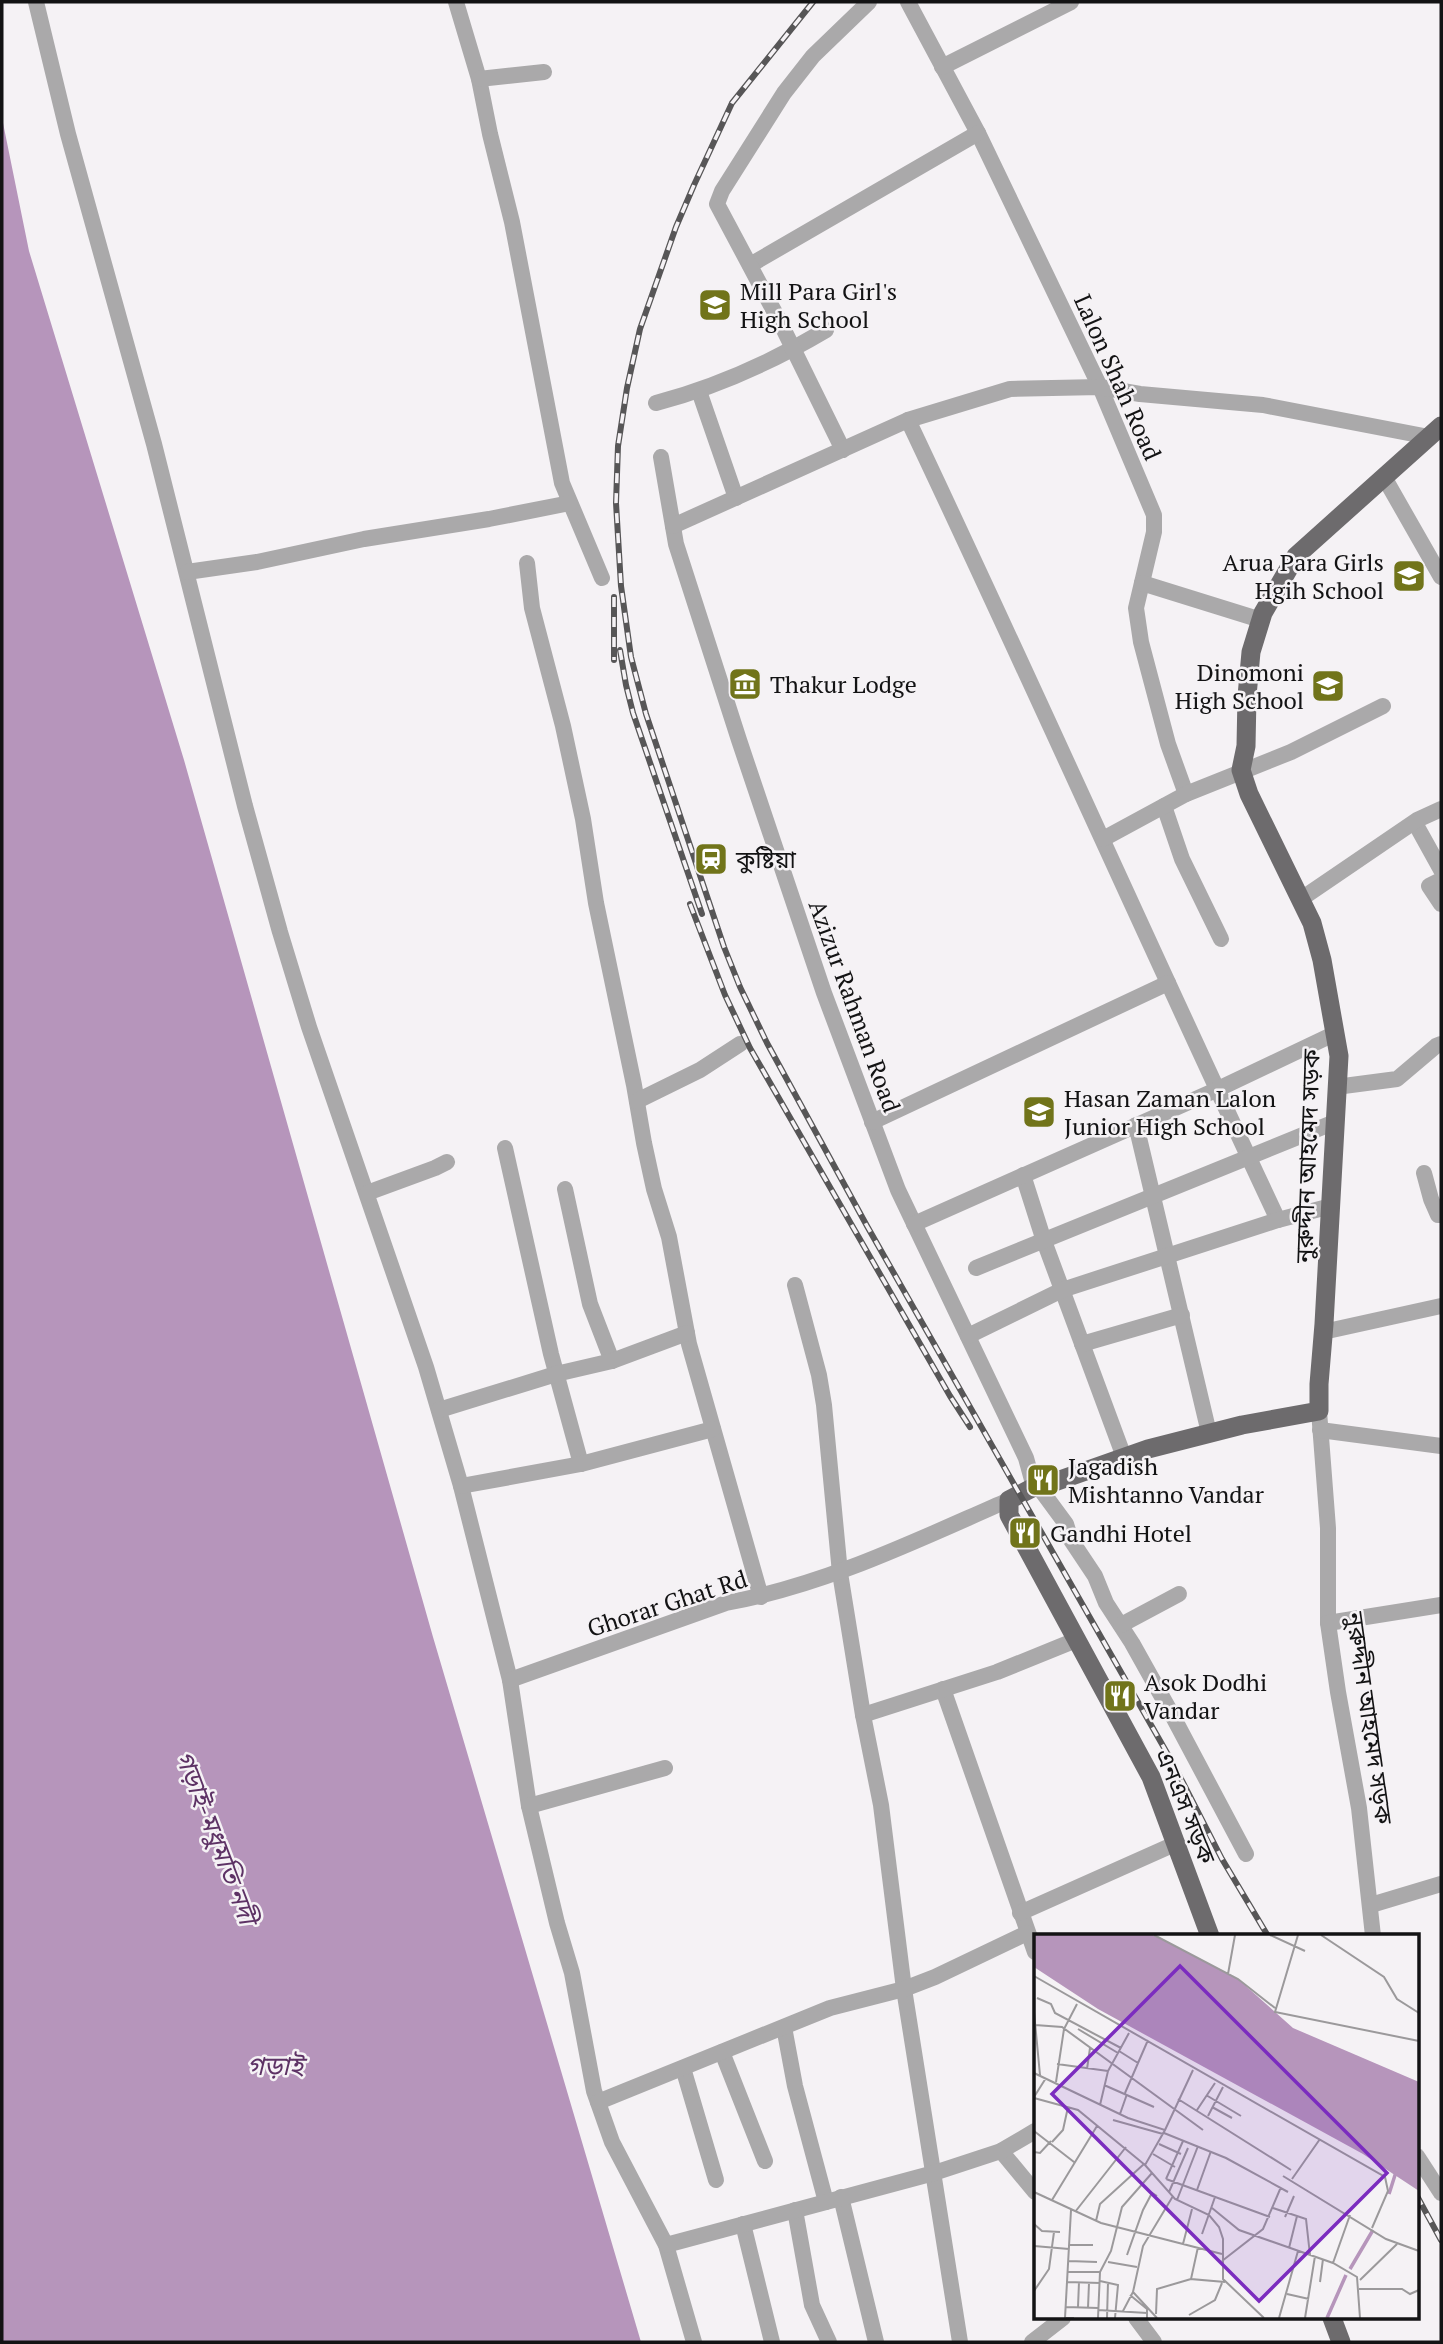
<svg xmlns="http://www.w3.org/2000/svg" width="1443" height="2344" font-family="'PT Serif','Noto Sans Bengali',serif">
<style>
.water{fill:#b695bb}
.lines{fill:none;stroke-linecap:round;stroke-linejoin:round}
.minor{stroke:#aaa9aa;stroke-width:16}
.major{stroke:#6d6b6d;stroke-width:19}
.rail-casing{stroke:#575657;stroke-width:6}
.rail{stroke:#f5f2f5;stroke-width:3.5;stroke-dasharray:10;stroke-linecap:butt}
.labels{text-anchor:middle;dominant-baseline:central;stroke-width:5;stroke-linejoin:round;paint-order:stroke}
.poi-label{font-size:24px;fill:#131314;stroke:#f5f2f5;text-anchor:start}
.street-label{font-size:24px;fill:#131314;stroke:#f5f2f5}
.water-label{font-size:26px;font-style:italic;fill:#5d3265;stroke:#f5f2f5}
.inset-river{fill:none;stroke:#b695bb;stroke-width:3.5}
.inset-road{fill:none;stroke:#9b999b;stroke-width:2}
.view{fill:#7b2cbf;fill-opacity:0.15;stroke:#7b2cbf;stroke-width:3.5}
.inset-edge{fill:none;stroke:#131314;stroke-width:3.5}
</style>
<rect width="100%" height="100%" fill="#f5f2f5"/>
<!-- water -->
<polygon class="water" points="2,118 29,251 184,760 433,1637 641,2342 2,2342"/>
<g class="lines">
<!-- minor -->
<g class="minor">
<polyline points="36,2 68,134 154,444 245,806 280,932 309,1027 426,1367 461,1486 510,1680 529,1806 557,1923 572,1973 594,2091 612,2142 666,2245 694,2342"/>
<polyline points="456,2 479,79 490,134 512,222 562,483 602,578"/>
<polyline points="908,2 978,133 1100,387 1154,515 1154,532 1136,608 1141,642 1168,744 1186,794"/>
<polyline points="942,67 1071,2"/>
<polyline points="479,79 544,72"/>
<polyline points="750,265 978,133"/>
<polyline points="699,391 736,498"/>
<path d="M656,403C716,387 772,362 826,330"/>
<path d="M908,420C1034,686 1153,954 1278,1220"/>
<polyline points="843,450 781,324 717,204 722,191 784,93 813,56 869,2"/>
<polyline points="661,457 676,544 739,740 824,993 898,1190 1026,1458 1034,1487"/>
<polyline points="1384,477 1441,577"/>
<polyline points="673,526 908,420 1010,389 1100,387 1140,394 1263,405 1429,437"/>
<polyline points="527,563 532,608 563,726 583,819 596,903 634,1085 644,1143 654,1189 669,1237 689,1344 761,1597"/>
<polyline points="187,572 257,562 364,539 489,519 570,503"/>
<polyline points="1142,583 1261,620"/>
<polyline points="1164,806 1182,859 1221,939"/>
<polyline points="1415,823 1441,870"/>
<polyline points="1103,839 1186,794 1291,752 1383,706"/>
<polyline points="1441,880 1429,886 1441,904"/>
<polyline points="1301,899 1417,820 1441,809"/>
<polyline points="1336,1087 1397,1079 1436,1046 1441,1044"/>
<polyline points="637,1101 700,1070 740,1044"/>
<polyline points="872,1122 1168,983"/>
<polyline points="1136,1125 1209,1433"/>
<polyline points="505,1148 551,1354 581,1464"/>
<polyline points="1424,1173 1431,1199 1438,1215 1441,1215"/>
<polyline points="1023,1175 1044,1241 1124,1457"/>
<polyline points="565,1189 590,1304 612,1361"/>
<polyline points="367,1193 435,1168 447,1162"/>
<polyline points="914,1224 1216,1090 1336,1033"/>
<polyline points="976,1268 1335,1122"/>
<polyline points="795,1285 819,1375 824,1405 840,1573 863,1715 881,1805 904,1989 960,2342"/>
<polyline points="1323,1332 1441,1306"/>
<polyline points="968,1336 1062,1290 1278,1220 1331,1206"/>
<polyline points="1082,1344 1182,1315"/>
<polyline points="439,1410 556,1374 612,1361 687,1333"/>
<polyline points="1319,1411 1328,1528 1328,1623 1338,1692 1359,1808 1373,1936"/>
<polyline points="1320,1430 1441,1446"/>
<polyline points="461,1486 581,1464 713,1429"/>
<polyline points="1038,1486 1066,1524 1071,1540 1095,1576 1106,1603 1132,1643 1170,1711 1246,1854"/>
<polyline points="1328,1623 1441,1605"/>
<polyline points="1121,1625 1179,1594"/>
<path d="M510,1680L726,1603C826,1585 917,1540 1009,1500"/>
<polyline points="943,1689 1035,1952"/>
<polyline points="863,1715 997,1672 1076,1640"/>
<polyline points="529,1806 665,1768"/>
<polyline points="1371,1905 1441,1884"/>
<polyline points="1020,1913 1177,1843"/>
<polyline points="784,2027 795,2086 826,2202"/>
<polyline points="722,2052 765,2161"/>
<polyline points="683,2068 716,2180"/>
<polyline points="598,2102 830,2008 904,1989 935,1977 1027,1933"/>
<polyline points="1001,2151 1035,2192"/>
<polyline points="1417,2156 1441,2193"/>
<polyline points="841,2197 876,2342"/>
<polyline points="795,2210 812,2305 829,2342"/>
<polyline points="743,2224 772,2342"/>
<polyline points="666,2245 934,2173 1001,2151 1035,2131"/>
<polyline points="1136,2318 1154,2342"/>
<polyline points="1032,2342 1063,2318"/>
</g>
<!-- major -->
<g class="major">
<polyline points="1210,1936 1151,1777 1009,1515 1009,1500 1034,1487 1043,1486 1148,1449 1242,1425 1319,1411 1319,1384 1324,1324 1339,1056 1322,960 1312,923 1249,794 1241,770 1246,746 1247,696 1251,652 1263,613 1296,556 1441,426"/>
<polyline points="1332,2318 1341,2342"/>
</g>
<defs>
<g id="rail">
<polyline points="813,2 732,103 694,185 676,227 640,329 627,388 618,446 616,503 621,586 631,657 646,714 724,947 740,987 767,1043 867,1226 1175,1767 1222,1859 1268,1936"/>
<polyline points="614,597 614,660"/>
<polyline points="620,650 626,685 633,713 702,914"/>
<polyline points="690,904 725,995 750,1048 950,1396 970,1427"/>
<polyline points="1417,2196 1441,2240"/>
</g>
</defs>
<!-- rail casing -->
<use href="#rail" class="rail-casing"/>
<!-- rail -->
<use href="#rail" class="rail"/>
</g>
<!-- icons -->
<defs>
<symbol id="school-square" viewBox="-11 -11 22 22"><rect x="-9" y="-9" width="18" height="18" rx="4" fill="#71741a" stroke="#f5f2f5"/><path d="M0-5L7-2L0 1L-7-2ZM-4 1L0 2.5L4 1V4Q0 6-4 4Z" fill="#fff"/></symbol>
<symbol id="museum-square" viewBox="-11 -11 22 22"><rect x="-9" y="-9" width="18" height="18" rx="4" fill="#71741a" stroke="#f5f2f5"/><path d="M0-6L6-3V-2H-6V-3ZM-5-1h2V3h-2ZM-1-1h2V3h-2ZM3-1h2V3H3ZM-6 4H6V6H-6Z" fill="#fff"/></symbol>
<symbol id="station-square" viewBox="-11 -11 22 22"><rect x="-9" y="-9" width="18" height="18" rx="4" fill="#71741a" stroke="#f5f2f5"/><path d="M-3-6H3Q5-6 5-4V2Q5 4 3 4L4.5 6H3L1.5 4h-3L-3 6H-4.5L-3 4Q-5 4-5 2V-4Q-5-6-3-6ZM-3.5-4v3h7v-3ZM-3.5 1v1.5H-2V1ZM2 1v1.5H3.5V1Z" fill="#fff"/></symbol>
<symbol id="restaurant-square" viewBox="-11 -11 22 22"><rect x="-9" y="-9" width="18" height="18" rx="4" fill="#71741a" stroke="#f5f2f5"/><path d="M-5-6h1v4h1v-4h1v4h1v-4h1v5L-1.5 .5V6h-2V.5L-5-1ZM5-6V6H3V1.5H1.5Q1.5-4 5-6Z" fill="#fff"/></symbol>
</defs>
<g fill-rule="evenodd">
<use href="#school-square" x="696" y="286" width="38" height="38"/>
<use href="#school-square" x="1390" y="557" width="38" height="38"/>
<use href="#museum-square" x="726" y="665" width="38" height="38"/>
<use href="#school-square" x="1309" y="667" width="38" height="38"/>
<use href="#station-square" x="692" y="840" width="38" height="38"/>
<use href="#school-square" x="1020" y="1093" width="38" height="38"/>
<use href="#restaurant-square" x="1024" y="1461" width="38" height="38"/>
<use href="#restaurant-square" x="1006" y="1514" width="38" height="38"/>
<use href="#restaurant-square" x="1101" y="1677" width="38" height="38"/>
</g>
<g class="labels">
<!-- poi labels -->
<g class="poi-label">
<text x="740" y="291">Mill Para Girl's<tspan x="740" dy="28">High School</tspan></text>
<text x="1384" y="562" text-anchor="end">Arua Para Girls<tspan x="1384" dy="28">Hgih School</tspan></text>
<text x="1304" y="672" text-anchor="end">Dinomoni<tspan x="1304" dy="28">High School</tspan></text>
<text x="770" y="684">Thakur Lodge</text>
<text x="736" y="859">কুষ্টিয়া</text>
<text x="1064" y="1098">Hasan Zaman Lalon<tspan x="1064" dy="28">Junior High School</tspan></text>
<text x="1068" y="1466">Jagadish<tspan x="1068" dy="28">Mishtanno Vandar</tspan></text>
<text x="1050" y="1533">Gandhi Hotel</text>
<text x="1144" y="1682">Asok Dodhi<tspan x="1144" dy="28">Vandar</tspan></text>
</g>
<!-- street labels -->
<g class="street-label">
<text transform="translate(1118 377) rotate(66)">Lalon Shah Road</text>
<text transform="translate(855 1006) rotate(70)">Azizur Rahman Road</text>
<text transform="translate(1307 1156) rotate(-88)">নুরুদ্দীন আহমেদ সড়ক</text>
<text transform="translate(667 1603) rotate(-18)">Ghorar Ghat Rd</text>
<text transform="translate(1370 1718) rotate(82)">নুরুদ্দীন আহমেদ সড়ক</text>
<text transform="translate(1186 1806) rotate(68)">এনএস সড়ক</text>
</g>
<!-- water labels -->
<g class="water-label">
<text transform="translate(217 1837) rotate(69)">গড়াই-মধুমতি নদী</text>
<text x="275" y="2065">গড়াই</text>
</g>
</g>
<!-- overview -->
<g transform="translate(1034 1934)">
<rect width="385" height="385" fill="#f5f2f5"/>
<path d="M0,1H119L204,45L259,94L385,148V257L329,220L64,75L0,33Z" fill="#b695bb"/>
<path class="inset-river" d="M355,260L362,238M316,335L339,296M293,384L312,341"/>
<path class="inset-road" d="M120,1L204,45L241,74M236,1L271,17M264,1L241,78L385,107M287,1L350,43L363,65L385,79M194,40L201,1M0,42L351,243L354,257L338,294M3,64L17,70L21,79L87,114M0,78L6,141M1,91L28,93L169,196M44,95L84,119M85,117L104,129M23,130L74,137M53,135L56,114M0,139L94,184L131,196L111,231L141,265L175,281L185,293L189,305V345L230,384M22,148L30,95L43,70M70,151L120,173M91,159L114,106M172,161L207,182M0,163L12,144M0,164L44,176L111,231M144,165L257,236M66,171L74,137L95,99M178,173L198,184M163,176L181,149M86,180L93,160M174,182L189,153M79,186L129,200M131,196L159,136M0,197L40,228M130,199L192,224L254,258M18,208L29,196L34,173M125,210L147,220M0,218L6,219L17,207M119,220L141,233M249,242L352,305L385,317M132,245L236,283M132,245L149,207M258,245L286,205M163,256L177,217M0,258L67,289L188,320M135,258L154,214M18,266L63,192M143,266L164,212M178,274L205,296L299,329L323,343L326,384M239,274L272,285L276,321M37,276L31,384H40M41,278L92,213M251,283L260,262M62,287L66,270L110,230M0,290L8,297L26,298M168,300L181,263M149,310L158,275M35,311H59M0,312L35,315M164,313L157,345L191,348M255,314L263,282M93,321L109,276L118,259L123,262M35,327L63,328M188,327L229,295L247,253M74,328L103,333M299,329L316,281M34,338H66L64,384M66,338L77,317L88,273L118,239M326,346L363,310M66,347L84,351L81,384M33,348L66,349M286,348L289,325M325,355H368L376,360L385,356M0,357L15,335L20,298M99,358L123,384M253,360L275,365M96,361L113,375V384M32,373L64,374M44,373L45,348M54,374L55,349M64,376L113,379M89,377L99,358L109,312L139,262M122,380L123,355L157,345M155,381L181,366L188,349M73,384L74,348M245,384L264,317M271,384L281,322"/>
<path class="view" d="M146,32L353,239L225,367L18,160Z"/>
<rect width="385" height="385" class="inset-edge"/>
</g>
<!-- border -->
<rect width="1443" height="2344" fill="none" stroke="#131314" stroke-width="7"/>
</svg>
